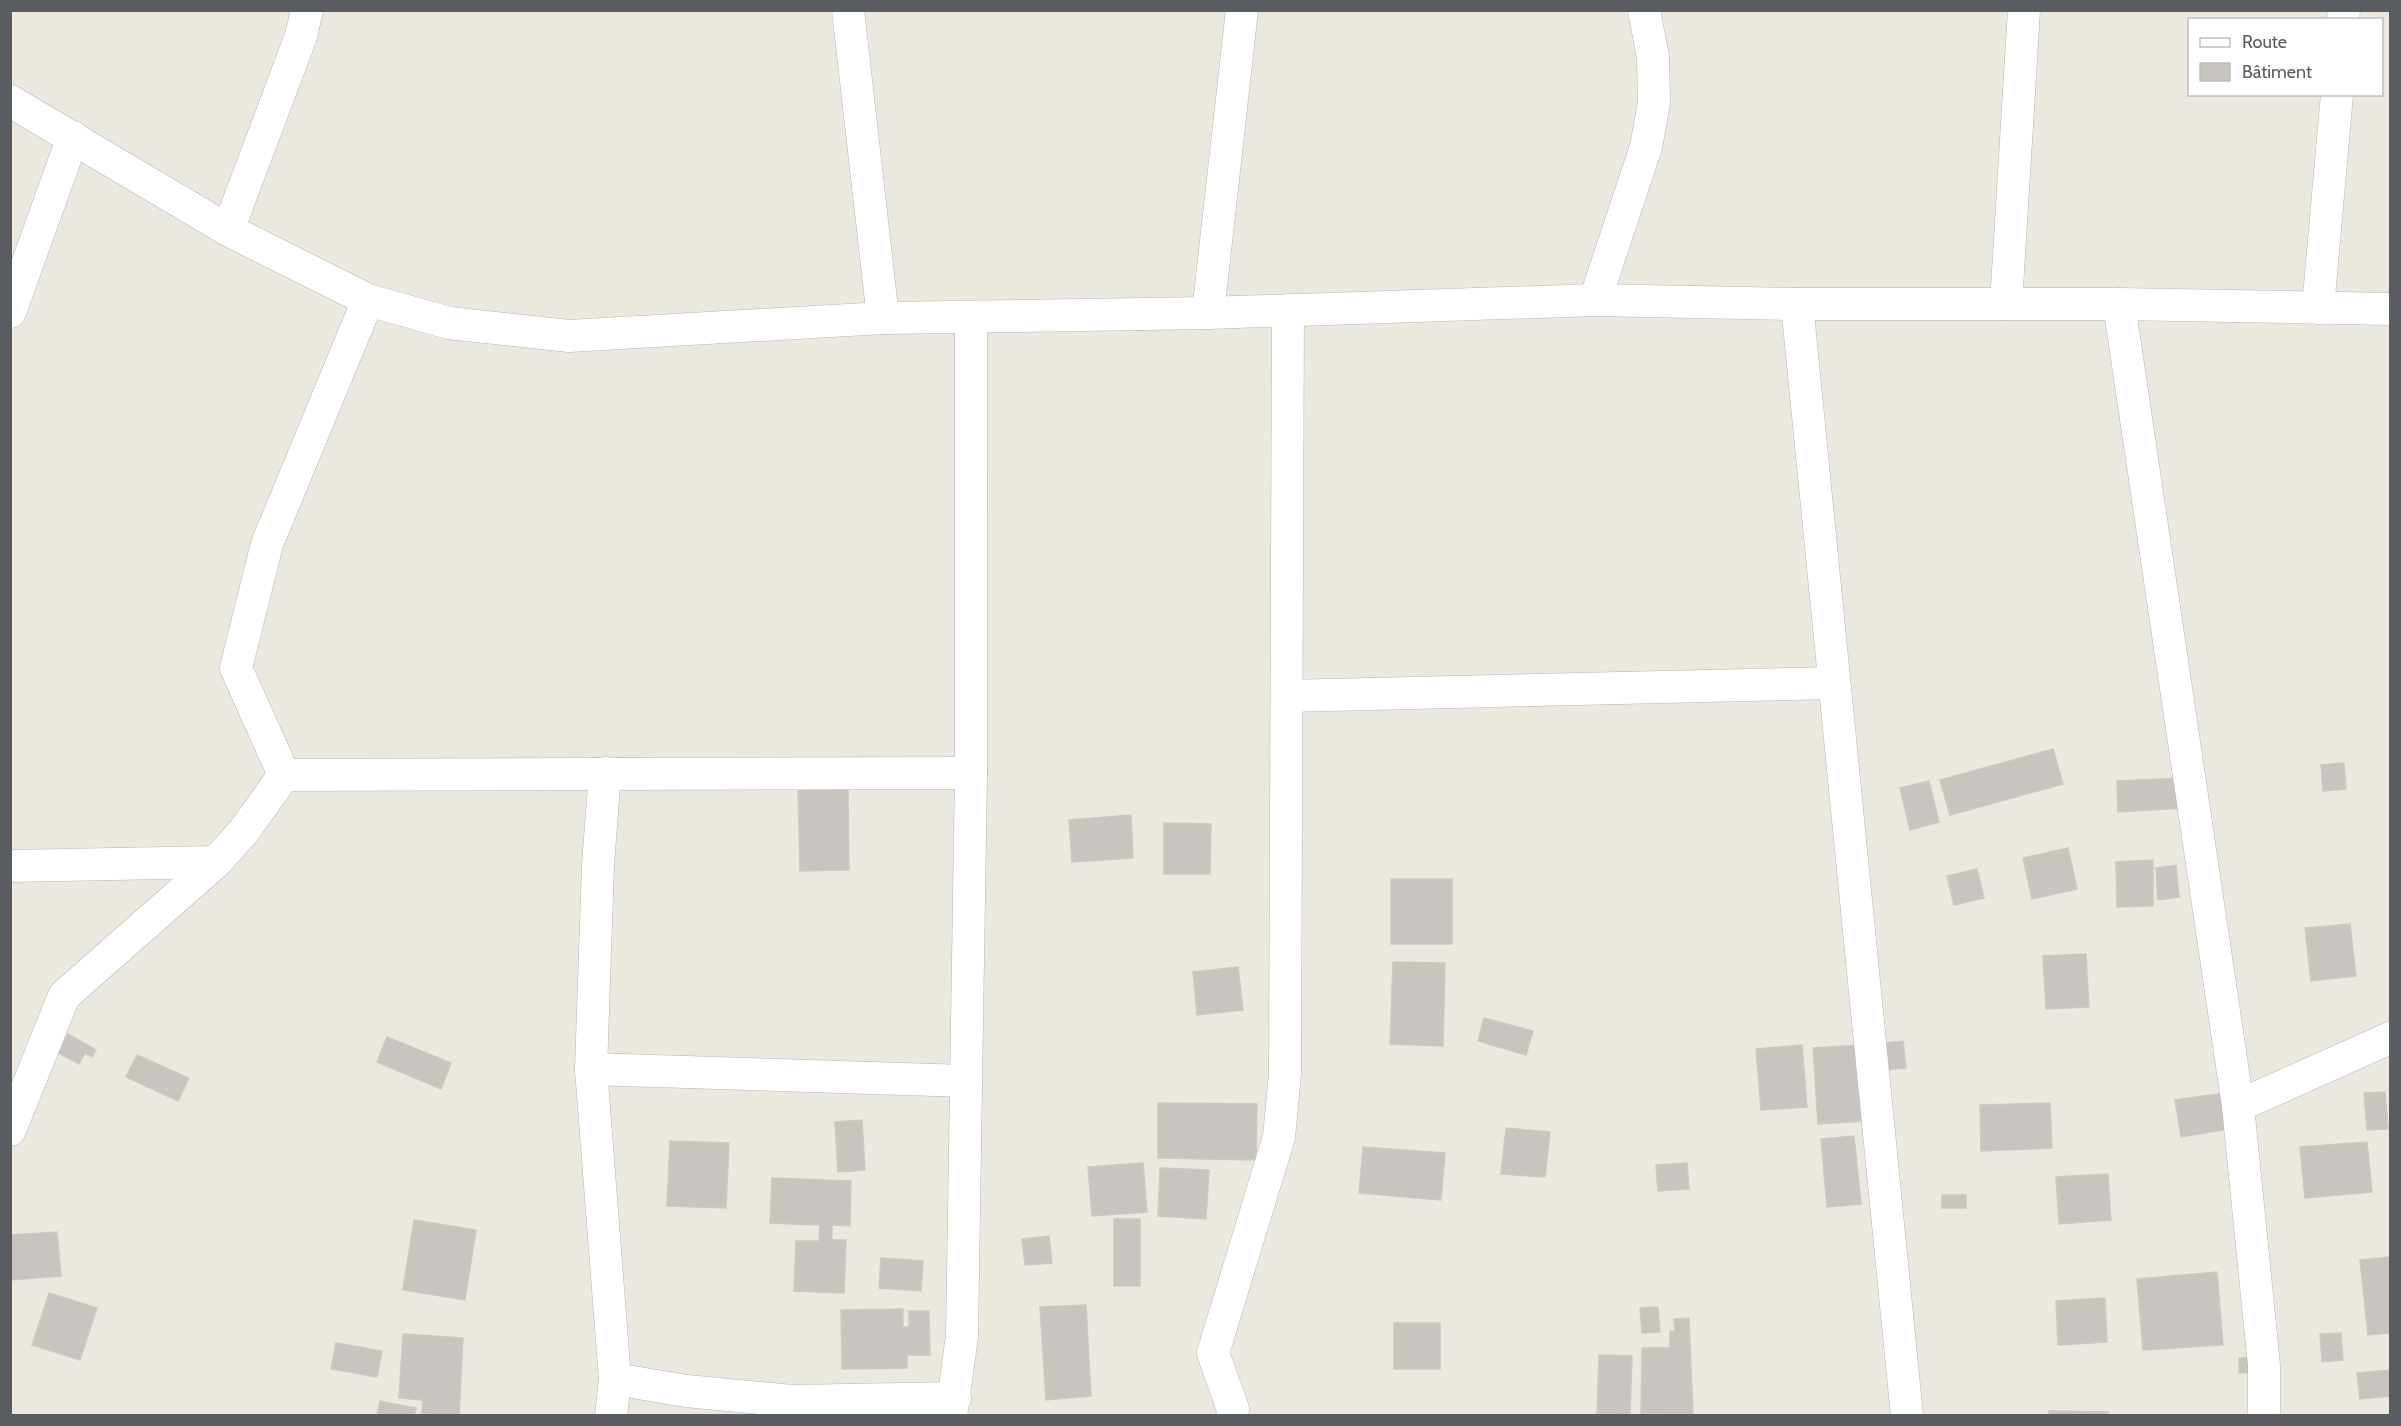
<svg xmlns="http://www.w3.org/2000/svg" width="2401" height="1426" font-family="Cabin,sans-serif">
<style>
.building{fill:#c8c4bf;stroke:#cfc9bf;stroke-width:1.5}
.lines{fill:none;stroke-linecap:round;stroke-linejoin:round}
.minor-casing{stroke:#b3b6ba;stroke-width:33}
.minor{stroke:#fff;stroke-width:32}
</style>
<rect width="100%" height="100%" fill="#ebe8e0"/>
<!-- building -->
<g class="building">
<polygon points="2053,749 2063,784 1950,815 1940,780"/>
<polygon points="2344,763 2346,789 2323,791 2321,765"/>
<polygon points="2185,778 2186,808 2118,812 2117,781"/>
<polygon points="1929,781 1939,822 1910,830 1900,788"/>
<polygon points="848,789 849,870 800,871 798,790"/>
<polygon points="1131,815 1133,858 1072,862 1069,820"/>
<polygon points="1164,823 1211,824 1210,874 1164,874"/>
<polygon points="2068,848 2077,889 2032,899 2023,858"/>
<polygon points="2153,860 2153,906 2117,907 2116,862"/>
<polygon points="2176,865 2179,897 2158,900 2156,868"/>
<polygon points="1977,869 1984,898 1954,905 1947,876"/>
<rect x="1391" y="879" width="61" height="65"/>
<polygon points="2350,924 2356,976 2311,981 2305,928"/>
<polygon points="2086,954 2089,1007 2046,1009 2043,956"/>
<polygon points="1393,962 1445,963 1443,1046 1390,1044"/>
<polygon points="1238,967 1243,1010 1197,1015 1193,972"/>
<polygon points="1484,1018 1533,1031 1526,1055 1478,1041"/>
<polygon points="68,1034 96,1050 92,1057 85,1053 79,1064 58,1053"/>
<polygon points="387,1037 451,1063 441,1089 377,1062"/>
<polygon points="1903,1041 1906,1068 1878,1070 1875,1044"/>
<polygon points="1802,1045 1807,1107 1761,1110 1756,1049"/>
<polygon points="1861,1045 1866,1121 1818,1124 1813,1048"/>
<polygon points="137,1055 189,1078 178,1101 126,1077"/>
<polygon points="2385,1092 2388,1129 2367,1130 2364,1093"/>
<polygon points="2225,1093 2231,1129 2181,1137 2175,1100"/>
<polygon points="1158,1103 1257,1104 1256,1160 1158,1158"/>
<polygon points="2050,1103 2052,1148 1981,1151 1980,1105"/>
<polygon points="862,1120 865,1170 838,1172 835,1122"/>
<polygon points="1506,1128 1550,1132 1545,1177 1501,1174"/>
<polygon points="1854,1136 1861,1204 1827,1207 1821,1139"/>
<polygon points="670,1141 729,1143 726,1208 667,1206"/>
<polygon points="2367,1142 2372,1192 2305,1198 2300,1147"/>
<polygon points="1363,1147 1445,1153 1441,1200 1359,1193"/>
<polygon points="1143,1163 1147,1212 1092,1216 1088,1167"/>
<polygon points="1687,1163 1689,1189 1658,1191 1656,1165"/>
<polygon points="1160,1168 1209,1170 1206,1219 1158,1216"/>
<polygon points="2108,1174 2111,1220 2059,1224 2056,1177"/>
<polygon points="772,1178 851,1181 850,1226 832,1225 832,1240 846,1240 844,1293 794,1291 796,1241 819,1241 820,1225 770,1223"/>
<rect x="1942" y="1195" width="24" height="13"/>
<rect x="1114" y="1219" width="26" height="67"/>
<polygon points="414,1220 476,1230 465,1300 403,1290"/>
<polygon points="57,1232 61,1276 10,1280 10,1235"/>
<polygon points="1049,1236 1052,1263 1025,1265 1022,1239"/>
<polygon points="2390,1257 2390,1333 2368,1335 2360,1260"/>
<polygon points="881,1258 923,1261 921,1291 879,1288"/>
<polygon points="2217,1272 2223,1345 2143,1350 2137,1279"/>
<polygon points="49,1293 97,1308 80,1360 32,1345"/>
<polygon points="2105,1298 2107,1342 2058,1345 2056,1301"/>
<polygon points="1086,1305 1091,1396 1046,1400 1040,1307"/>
<polygon points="1658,1307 1660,1332 1642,1333 1640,1308"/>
<polygon points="903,1309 903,1327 909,1327 909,1311 929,1311 930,1355 907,1355 907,1368 842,1369 841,1310"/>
<polygon points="1689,1318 1693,1415 1641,1413 1642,1348 1670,1348 1670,1331 1675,1331 1674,1319"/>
<rect x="1394" y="1323" width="46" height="46"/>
<polygon points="2341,1333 2343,1360 2322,1362 2320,1334"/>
<polygon points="403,1334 463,1338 459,1416 422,1414 423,1400 399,1398"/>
<polygon points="336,1343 382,1351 377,1377 331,1369"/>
<polygon points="1599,1355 1632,1356 1630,1415 1597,1414"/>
<polygon points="2260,1357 2260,1372 2239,1373 2239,1358"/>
<polygon points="2390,1370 2390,1396 2360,1399 2357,1373"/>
<polygon points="380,1401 416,1408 414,1416 377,1415"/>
<polygon points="2049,1411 2108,1412 2108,1416 2049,1416"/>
</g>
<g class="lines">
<defs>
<g id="minor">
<polyline points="848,10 883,318"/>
<polyline points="2343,20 2344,10"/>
<polyline points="10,101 228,230 368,300 449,323 569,336 883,318 1208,313 1595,300 1797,304 2119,304 2390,309"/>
<polyline points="228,230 301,36 307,10"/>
<polyline points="1595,300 1646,147 1654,103 1653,57 1644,10"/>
<polyline points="1797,304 1907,1416"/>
<polyline points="2006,304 2024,10"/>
<polyline points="2119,304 2238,1106 2264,1365 2264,1416"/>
<polyline points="2318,308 2337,94"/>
<polyline points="10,312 73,137"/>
<polyline points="1208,313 1242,10"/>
<polyline points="1287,696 1834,683"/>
<polyline points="605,773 598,865 591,1069 615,1379 611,1416"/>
<polyline points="284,775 971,773"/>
<polyline points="10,866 216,862 244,831 284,775 236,668 267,544 368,300"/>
<polyline points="591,1069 966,1081"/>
<polyline points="2238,1106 2390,1038"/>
<polyline points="10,1130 64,996 216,862"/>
<polyline points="615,1379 686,1391 792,1401 955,1398"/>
<polyline points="951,1416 962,1336 971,773 971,318"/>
<polyline points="1232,1416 1233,1409 1213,1353 1279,1137 1285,1074 1288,310"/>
</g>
</defs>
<!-- minor casing -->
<use href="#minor" class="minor-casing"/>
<!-- minor -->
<use href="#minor" class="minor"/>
</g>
<!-- border -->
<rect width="2401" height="1426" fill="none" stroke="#595c60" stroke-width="24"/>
<!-- legend -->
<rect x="2188" y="18" width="195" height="78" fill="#ffffff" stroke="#bdbebf" stroke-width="1.5"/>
<rect x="2200" y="38" width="30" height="9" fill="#ffffff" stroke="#bdbebf" stroke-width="1.5"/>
<text x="2242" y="48" font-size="18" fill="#595c60">Route</text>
<rect x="2200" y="63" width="30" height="18" fill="#c8c4bf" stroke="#bdbebf" stroke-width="1.5"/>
<text x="2242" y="78" font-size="18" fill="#595c60">Bâtiment</text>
</svg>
